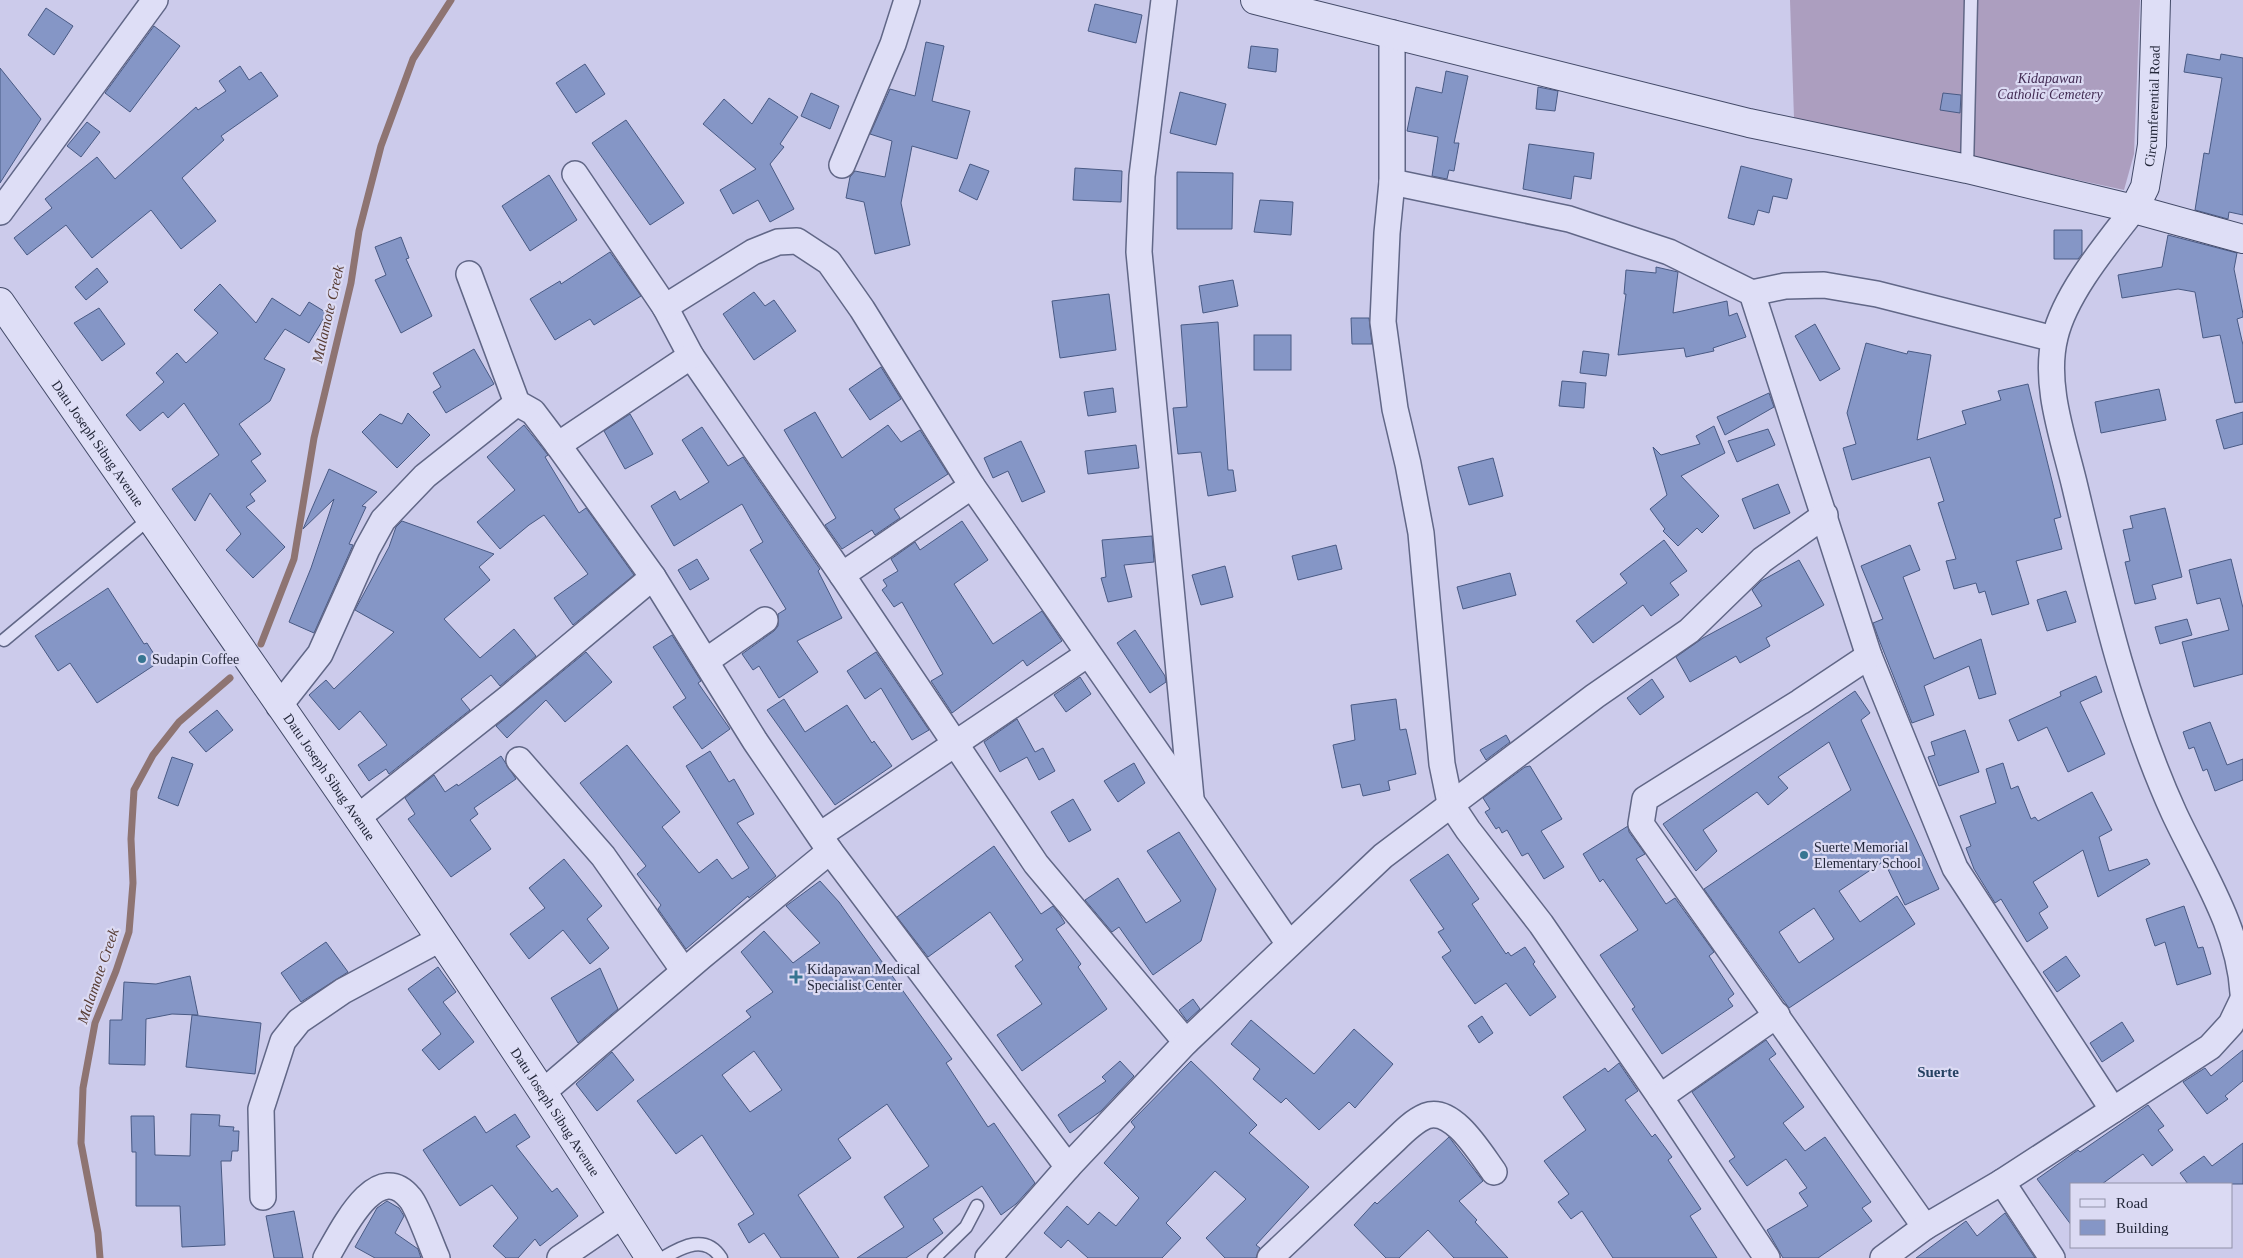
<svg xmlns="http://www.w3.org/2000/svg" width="2243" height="1258" font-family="'Times New Roman',serif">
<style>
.cemetery{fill:#ac9ebf}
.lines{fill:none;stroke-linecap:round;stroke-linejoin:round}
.stream{stroke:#8e7472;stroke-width:7}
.building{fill:#8596c6;stroke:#495a84;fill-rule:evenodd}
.lane-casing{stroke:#616787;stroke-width:15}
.street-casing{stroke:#616787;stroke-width:28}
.secondary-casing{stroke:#444b69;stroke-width:30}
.lane{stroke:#dedef6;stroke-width:12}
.street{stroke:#dedef6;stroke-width:25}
.secondary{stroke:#dedef6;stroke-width:28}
.poi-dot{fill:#367591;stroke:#dbdaf3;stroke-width:2}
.labels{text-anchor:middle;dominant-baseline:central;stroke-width:4.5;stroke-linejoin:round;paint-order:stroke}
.park-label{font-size:14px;font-style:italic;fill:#422b53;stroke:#dbdaf3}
.street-label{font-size:14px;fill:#232739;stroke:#dbdaf3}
.poi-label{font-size:14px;fill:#232739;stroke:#dbdaf3;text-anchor:start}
.water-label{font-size:15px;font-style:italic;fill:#573c33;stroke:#dbdaf3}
.neighbourhood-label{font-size:15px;font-weight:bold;fill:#264262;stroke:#dbdaf3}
</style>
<rect width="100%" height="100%" fill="#cccbeb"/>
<!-- cemetery -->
<polygon class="cemetery" points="1790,0 2140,0 2134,154 2124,190 1794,118"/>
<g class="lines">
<!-- stream -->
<g class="stream">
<polyline points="261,644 294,559 314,438 351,283 359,231 381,146 413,59 451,0"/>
<polyline points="100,1258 98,1233 81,1143 83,1088 95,1023 116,971 129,932 133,883 131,839 134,790 153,755 179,722 230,678"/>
</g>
</g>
<!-- building -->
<g class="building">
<polygon points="1095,4 1142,15 1136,43 1088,31"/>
<polygon points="46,8 73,26 54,55 28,35"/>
<polygon points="154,26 180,46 130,112 105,93"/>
<polygon points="926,42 944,46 932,101 970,111 957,159 912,146 901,203 910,245 875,254 864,202 846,198 850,177 855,171 885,177 892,141 870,134 890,89 915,96"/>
<polygon points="1251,46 1278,49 1276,72 1248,68"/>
<polygon points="2187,54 2220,60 2221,54 2243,58 2243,215 2229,212 2228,219 2195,210 2204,153 2209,154 2222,78 2184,72"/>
<polygon points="585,64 605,94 576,113 556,83"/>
<polygon points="240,66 249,80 261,72 278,96 221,136 224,140 182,178 216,221 181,249 151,210 92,258 66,225 27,255 14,238 52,208 45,199 97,157 115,179 196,107 198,110 226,91 219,81"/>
<polygon points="0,68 41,119 0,183"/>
<polygon points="1446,71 1468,76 1454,143 1459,143 1454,171 1449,170 1447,179 1432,176 1438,137 1407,131 1416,87 1442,93"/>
<polygon points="1538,87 1558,91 1555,111 1536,109"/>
<polygon points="1180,92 1226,104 1216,145 1170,133"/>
<polygon points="811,93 839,106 830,129 801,116"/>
<polygon points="1943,93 1961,95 1960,113 1940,110"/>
<polygon points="769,98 798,117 780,144 784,147 770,164 794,209 770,222 758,200 733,214 720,190 756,169 703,124 724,99 752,124"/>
<polygon points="626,120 684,203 650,225 592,143"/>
<polygon points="87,122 100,132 81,157 67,146"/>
<polygon points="1529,144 1594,153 1591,179 1574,176 1571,199 1523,189"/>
<polygon points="970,164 989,171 977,200 959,191"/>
<polygon points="1741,166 1792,179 1787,199 1773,196 1769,213 1758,210 1754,225 1728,218"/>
<polygon points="1075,168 1122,171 1121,202 1073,200"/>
<polygon points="1177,172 1233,173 1232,229 1177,229"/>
<polygon points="549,175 577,220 530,251 502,206"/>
<polygon points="1260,200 1293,202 1291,235 1254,232"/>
<polygon points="2054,230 2082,230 2082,254 2078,259 2054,259"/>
<polygon points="2168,235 2237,253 2234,269 2243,314 2243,317 2237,319 2243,345 2243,402 2235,403 2220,335 2203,338 2195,292 2178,289 2122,298 2118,275 2162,267"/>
<polygon points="401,237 409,258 406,259 432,316 401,333 375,280 386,275 375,247"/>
<polygon points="610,252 641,296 594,325 590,319 555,340 530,299 560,281 561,284"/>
<polygon points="1656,267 1678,272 1673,313 1727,301 1729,316 1737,313 1746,337 1713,348 1714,351 1686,357 1684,348 1618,355 1626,294 1624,294 1626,270 1656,273"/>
<polygon points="97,268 108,282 86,300 75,287"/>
<polygon points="1233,280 1238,306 1203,313 1199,286"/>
<polygon points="220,284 256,323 272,298 300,316 309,302 327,313 309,343 285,329 264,359 285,369 270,401 239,424 261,454 251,461 266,481 250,494 255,501 246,507 285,547 253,578 226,550 241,534 210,493 195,521 172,489 219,455 184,403 168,418 163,412 140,431 126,415 164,382 156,373 177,353 186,363 218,333 194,310"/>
<polygon points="754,292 765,306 774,300 796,331 754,360 723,314"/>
<polygon points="1109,294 1116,350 1060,358 1052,301"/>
<polygon points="99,308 125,344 102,361 74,323"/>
<polygon points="1351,318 1369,318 1372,344 1352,344"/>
<polygon points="1218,322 1228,470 1233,470 1236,491 1208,496 1201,452 1178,454 1173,408 1187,407 1181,325"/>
<polygon points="1815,324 1840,369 1820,381 1795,336"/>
<rect x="1254" y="335" width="37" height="35"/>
<polygon points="1866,343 1907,354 1908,351 1931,355 1917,440 1966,424 1962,411 2001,400 1998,391 2028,384 2061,517 2054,519 2062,549 2016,561 2029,604 1992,615 1985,591 1979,593 1976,583 1954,589 1946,561 1956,559 1938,503 1944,501 1930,457 1852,480 1843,448 1856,444 1847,413"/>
<polygon points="474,349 494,384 446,413 433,392 441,387 433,373"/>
<polygon points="1583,351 1609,354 1606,376 1580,373"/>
<polygon points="881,367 901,399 870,420 849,389"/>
<polygon points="1562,381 1586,383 1584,408 1559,406"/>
<polygon points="1113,388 1116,412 1088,416 1084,392"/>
<polygon points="2159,389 2166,420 2101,433 2095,402"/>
<polygon points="1769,393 1774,407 1725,435 1717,417"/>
<polygon points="815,412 842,458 888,425 901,442 920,430 948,474 894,509 900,518 875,535 872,530 842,549 825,525 836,518 784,430"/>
<polygon points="2243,412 2243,444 2224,449 2216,420"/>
<polygon points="408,413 430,435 397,468 362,432 380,414 402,424"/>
<polygon points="630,414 653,454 625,469 604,431"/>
<polygon points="524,425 548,455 545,457 579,513 586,508 634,575 573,625 554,598 588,574 544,515 529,525 500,549 477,522 515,490 487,457"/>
<polygon points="1714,426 1725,453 1681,476 1719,516 1702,533 1697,528 1678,546 1663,531 1665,529 1650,509 1667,495 1653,447 1661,455 1700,444 1696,436"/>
<polygon points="702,427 728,466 743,457 820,569 818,571 842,618 797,641 818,672 779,698 759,666 753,670 742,654 774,631 778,626 778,614 786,609 750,550 763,542 742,504 674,546 651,506 675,491 680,500 709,482 682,440"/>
<polygon points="1768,429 1775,445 1737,462 1728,441"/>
<polygon points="1021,441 1045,492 1022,502 1008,471 993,478 984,458"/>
<polygon points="1136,445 1139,468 1088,474 1085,451"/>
<polygon points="1493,458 1503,496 1469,505 1458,467"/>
<polygon points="329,469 377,492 362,506 366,507 349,544 353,545 314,633 289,622 311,568 334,499 303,529"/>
<polygon points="1778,484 1790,513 1754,529 1742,499"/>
<polygon points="2165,508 2182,577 2152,585 2156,599 2135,604 2125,562 2130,561 2123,530 2133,528 2130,516"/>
<polygon points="402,521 494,554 479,567 490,580 444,619 480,658 514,629 536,656 500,686 491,675 461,699 470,710 389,774 386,769 369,781 358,765 387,745 360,711 339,730 309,695 326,680 334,689 394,632 355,610 389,547 396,527"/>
<polygon points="962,521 988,560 954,584 993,644 1042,611 1062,641 1027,666 1023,660 952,713 931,681 943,674 902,602 894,607 882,590 887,586 883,580 898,571 891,559 915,542 920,550"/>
<polygon points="1152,536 1154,562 1124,565 1132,597 1108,602 1101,578 1106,577 1102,540"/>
<polygon points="1664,540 1687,571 1670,583 1679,595 1651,616 1643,605 1593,643 1576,621 1627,583 1620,574"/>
<polygon points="1336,545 1342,569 1298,580 1292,556"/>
<polygon points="1910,545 1920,570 1903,577 1934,659 1981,639 1996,694 1979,699 1969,666 1924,686 1934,715 1912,723 1878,637 1873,623 1883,619 1861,566"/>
<polygon points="697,559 709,579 690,590 678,570"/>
<polygon points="2231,559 2243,608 2243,674 2194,687 2182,642 2229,630 2220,598 2197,604 2189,570"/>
<polygon points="1799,560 1824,605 1766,638 1770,646 1740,663 1736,656 1690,682 1676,657 1703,638 1762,606 1752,590 1761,581"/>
<polygon points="1225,566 1233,597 1201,605 1192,575"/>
<polygon points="1510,573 1516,595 1463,609 1457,587"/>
<polygon points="108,588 144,644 147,643 159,662 97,703 70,663 58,671 35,636"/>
<polygon points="2066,591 2076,622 2047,631 2037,600"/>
<polygon points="2187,619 2192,635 2160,644 2155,627"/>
<polygon points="1135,630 1165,676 1166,682 1150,693 1117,643"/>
<polygon points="672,635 701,681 698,683 730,729 702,749 673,707 686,698 653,647"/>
<polygon points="586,652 612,682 565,722 546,700 507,738 496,726"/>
<polygon points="876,652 929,730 912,740 881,688 865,699 847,671"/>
<polygon points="2096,676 2102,692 2080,702 2105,754 2068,772 2047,727 2018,741 2009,720 2061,696 2060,692"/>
<polygon points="1080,677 1091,694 1066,712 1054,695"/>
<polygon points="1652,679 1664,697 1640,715 1627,698"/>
<path d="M1855,691L1870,713L1861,720L1939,889L1905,905L1884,861L1839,891L1860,922L1897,896L1915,924L1789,1008L1704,889L1851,790L1829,742L1778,777L1788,788L1768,805L1757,792L1703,830L1717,851L1696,871L1663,824ZM1814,908L1834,939L1799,963L1779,932Z"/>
<polygon points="784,699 805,732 847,705 872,743 874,741 892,766 835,805 767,710"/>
<polygon points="1396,699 1400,730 1406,729 1416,774 1388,781 1390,790 1363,796 1360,784 1342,788 1333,745 1355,740 1351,705"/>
<polygon points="217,710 233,730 206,752 189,732"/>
<polygon points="1017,719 1035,752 1043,748 1055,771 1039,780 1027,757 1000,772 984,742"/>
<polygon points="2210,722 2227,765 2243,759 2243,780 2215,791 2207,769 2203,771 2194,747 2189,749 2183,732"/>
<polygon points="1965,730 1979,772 1939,786 1928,757 1935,755 1931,742"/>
<polygon points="1506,735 1510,742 1486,760 1480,750"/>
<polygon points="627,745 680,812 662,827 699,873 717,859 732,879 749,868 686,766 710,751 729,782 734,779 754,814 737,823 776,876 749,898 748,896 686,949 658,909 661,905 637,874 646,866 580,783"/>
<polygon points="501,756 516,779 474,808 478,814 470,820 491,849 451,877 408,819 415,814 405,798 434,775 445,792 457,784 458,786"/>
<polygon points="172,757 193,764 178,806 158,798"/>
<polygon points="1134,763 1145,783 1118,802 1104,781"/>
<polygon points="2003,763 2011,789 2018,786 2031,819 2035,817 2038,821 2092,792 2112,830 2099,837 2109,871 2147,859 2150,864 2098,897 2083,850 2033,882 2048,907 2039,913 2048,928 2027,942 2001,899 1995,903 1974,869 1966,848 1971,846 1960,816 1996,803 1986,769"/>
<polygon points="1530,766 1562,819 1541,831 1564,867 1544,879 1528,853 1522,856 1507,830 1502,833 1499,827 1496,829 1485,812 1490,809 1483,798 1525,767"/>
<polygon points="1073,799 1091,830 1069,842 1051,812"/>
<polygon points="1628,826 1629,832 1645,854 1636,859 1666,904 1675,898 1714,952 1709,956 1734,994 1728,999 1733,1006 1662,1054 1632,1009 1635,1007 1600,955 1638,930 1603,879 1600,882 1583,854"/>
<polygon points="1179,832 1216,889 1201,941 1153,975 1119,927 1112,932 1085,900 1118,878 1146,923 1181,901 1147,851"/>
<polygon points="994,846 1041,914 1053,906 1060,915 1065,923 1056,929 1081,964 1078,967 1107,1009 1022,1071 997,1035 1042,1004 1015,966 1023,960 990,912 928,957 897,917"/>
<polygon points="1448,854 1479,899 1472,904 1506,954 1508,952 1511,956 1525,947 1535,962 1533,964 1556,997 1530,1016 1506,983 1475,1004 1442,957 1451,951 1438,932 1444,929 1410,880"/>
<polygon points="564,859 602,906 587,919 609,948 590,964 563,930 529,959 510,934 545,908 529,888"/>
<path d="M820,881L839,902L952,1059L946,1063L988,1127L994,1123L1035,1183L1016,1204L1001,1215L982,1186L933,1219L943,1233L906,1258H857L904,1227L884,1197L929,1166L887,1104L838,1139L851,1158L798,1195L839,1258H781L764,1233L749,1243L738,1224L754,1214L702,1135L676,1154L637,1101L751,1017L746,1011L773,992L741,952L764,931L793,963L820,943L786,906ZM754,1051L782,1090L750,1112L722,1075Z"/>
<polygon points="2184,906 2198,948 2203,947 2211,974 2177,985 2165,942 2155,946 2146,919"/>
<polygon points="326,942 348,972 301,1002 281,973"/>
<polygon points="2066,956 2080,976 2057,992 2043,972"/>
<polygon points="438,967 456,992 443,1002 474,1042 439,1070 422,1050 441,1034 408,989"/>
<polygon points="600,968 618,1009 578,1043 551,998"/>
<polygon points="190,976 198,1015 172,1014 146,1019 145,1065 109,1064 110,1020 122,1020 124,982 156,984"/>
<polygon points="1193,999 1200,1009 1187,1021 1179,1010"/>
<polygon points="192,1015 261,1023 255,1074 186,1067"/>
<polygon points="1482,1016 1493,1033 1479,1043 1468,1026"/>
<polygon points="1251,1020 1314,1074 1354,1029 1393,1064 1355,1108 1349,1102 1319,1130 1286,1098 1281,1103 1253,1079 1260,1069 1231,1044"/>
<polygon points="2122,1022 2134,1041 2102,1062 2090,1043"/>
<polygon points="1766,1040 1776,1054 1769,1059 1804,1107 1783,1123 1805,1151 1825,1137 1871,1202 1862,1208 1872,1221 1818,1258 1783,1258 1767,1230 1808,1206 1799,1193 1807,1188 1786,1159 1747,1186 1729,1161 1735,1157 1692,1092"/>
<polygon points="2243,1050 2243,1081 2225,1096 2228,1099 2207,1114 2183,1082 2205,1068 2211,1076"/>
<polygon points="612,1052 634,1080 597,1111 576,1084"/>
<polygon points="1120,1061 1134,1076 1101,1111 1070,1133 1058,1115 1106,1081 1102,1077"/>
<polygon points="1191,1061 1257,1125 1249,1133 1309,1187 1256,1245 1260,1248 1256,1258 1225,1258 1206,1238 1246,1199 1215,1171 1166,1223 1181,1238 1162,1258 1088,1258 1068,1240 1061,1248 1044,1233 1067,1206 1088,1225 1099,1212 1116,1226 1139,1198 1104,1163 1135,1127 1131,1122"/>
<polygon points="1619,1063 1638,1091 1625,1100 1652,1137 1655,1134 1672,1157 1668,1160 1701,1209 1690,1216 1717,1258 1613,1258 1582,1211 1571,1219 1558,1202 1569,1194 1544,1161 1586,1130 1563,1097 1605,1068 1608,1072"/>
<polygon points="2148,1105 2164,1126 2158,1130 2173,1150 2152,1166 2143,1154 2102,1184 2072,1184 2072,1226 2037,1179 2078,1150 2080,1152"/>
<polygon points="191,1114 220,1115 219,1126 234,1127 233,1131 239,1131 238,1151 232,1151 231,1161 221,1161 225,1245 182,1247 180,1206 136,1206 136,1152 132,1152 131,1116 154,1116 155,1155 190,1156"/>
<polygon points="515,1114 530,1137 516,1146 552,1192 557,1188 578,1216 540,1246 535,1239 518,1258 506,1258 493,1246 518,1218 492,1185 460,1206 423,1150 475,1116 486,1133"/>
<polygon points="1449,1137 1483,1181 1459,1201 1477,1220 1475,1222 1508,1258 1454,1258 1428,1230 1399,1258 1386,1258 1354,1225 1375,1202 1377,1204"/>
<polygon points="2243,1143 2243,1184 2188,1184 2180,1173 2204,1156 2212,1166"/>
<polygon points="387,1201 399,1208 404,1216 395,1233 418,1249 421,1258 375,1258 355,1247 377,1208"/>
<polygon points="294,1211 303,1258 274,1258 266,1216"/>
<polygon points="2005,1213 2035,1258 1916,1258 1966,1221 1977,1236"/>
</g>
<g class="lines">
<defs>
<g id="lane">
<polyline points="1967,169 1971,0"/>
<polyline points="4,640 149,519"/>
<path d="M663,1258C683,1246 706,1234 721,1258"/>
<polyline points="934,1258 966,1227 977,1206"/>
</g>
<g id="street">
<polyline points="1164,0 1142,176 1139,252 1191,798"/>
<polyline points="1392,33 1392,182 1387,233 1383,322 1395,409 1408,464 1421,533 1442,764 1450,803 1468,830 1541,924 1660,1097 1767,1258"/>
<polyline points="842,165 893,44 907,0"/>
<polyline points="575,174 665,307 691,356 842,575 1036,864 1186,1042 1068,1167 988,1258"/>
<polyline points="1392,182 1569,219 1669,252 1752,293 1869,656 1955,868 2113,1110"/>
<path d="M2134,209C2106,245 2065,294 2055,337C2043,385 2064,440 2075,487C2101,596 2127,710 2174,813C2201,871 2239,927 2243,993"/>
<polyline points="0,212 155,0"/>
<polyline points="469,274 517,403 533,412 558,445 653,577 755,741 830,851 1068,1167"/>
<polyline points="1752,293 1785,286 1824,285 1877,294 2054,339"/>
<polyline points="665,307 753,252 778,242 797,241 829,262 862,309 972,486 1191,801 1289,944"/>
<polyline points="558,445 691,356"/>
<polyline points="842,575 972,486"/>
<polyline points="1869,656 1800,702 1645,799 1641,824 1925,1227"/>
<polyline points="706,661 765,620"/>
<polyline points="279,706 320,654 367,549 383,520 425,476 517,403"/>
<polyline points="519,760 603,856 684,971"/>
<polyline points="357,818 507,699 653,577"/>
<polyline points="820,835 1088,654"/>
<polyline points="1186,1042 1383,856 1595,696 1689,631 1762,560 1825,515"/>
<polyline points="543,1092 702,956 830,851"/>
<polyline points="1660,1097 1777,1015"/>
<polyline points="2002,1182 2052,1258"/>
<polyline points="263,1197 261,1109 283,1041 299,1021 343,991 440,939"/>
<path d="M326,1258C340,1235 376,1156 410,1198C418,1207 431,1245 437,1258"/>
<polyline points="560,1258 623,1215"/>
<path d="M1270,1258L1395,1140C1404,1131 1414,1121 1426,1116C1453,1106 1480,1153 1494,1172"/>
<polyline points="1883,1258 1925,1227 2002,1182 2210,1047 2231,1024 2243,999"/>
</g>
<g id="secondary">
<polyline points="1255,0 1749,123 1967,169 2134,209 2243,239"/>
<path id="s1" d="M2134,209L2145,187L2152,145L2156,0"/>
<path id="s2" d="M0,302C219,619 444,933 650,1258"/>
</g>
</defs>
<!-- lane casing -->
<use href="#lane" class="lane-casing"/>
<!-- street casing -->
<use href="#street" class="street-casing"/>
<!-- secondary casing -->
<use href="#secondary" class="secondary-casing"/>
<!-- lane -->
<use href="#lane" class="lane"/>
<!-- street -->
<use href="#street" class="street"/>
<!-- secondary -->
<use href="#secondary" class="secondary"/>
</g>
<!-- markers -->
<g class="poi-dot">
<circle cx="142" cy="659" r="5"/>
<circle cx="1804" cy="855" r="5"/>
<path d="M793.5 969.5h5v5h5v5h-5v5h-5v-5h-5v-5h5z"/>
</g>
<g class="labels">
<!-- park labels -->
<g class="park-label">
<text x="2050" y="78">Kidapawan<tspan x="2050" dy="16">Catholic Cemetery</tspan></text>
</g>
<!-- street labels -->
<g class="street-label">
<text stroke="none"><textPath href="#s1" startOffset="106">Circumferential Road</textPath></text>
<text stroke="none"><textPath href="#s2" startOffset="172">Datu Joseph Sibug Avenue</textPath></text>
<text stroke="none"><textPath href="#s2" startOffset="578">Datu Joseph Sibug Avenue</textPath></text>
<text stroke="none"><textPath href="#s2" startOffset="982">Datu Joseph Sibug Avenue</textPath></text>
</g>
<!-- poi labels -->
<g class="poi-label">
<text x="152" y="659">Sudapin Coffee</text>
<text x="1814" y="847">Suerte Memorial<tspan x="1814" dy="16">Elementary School</tspan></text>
<text x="807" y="969">Kidapawan Medical<tspan x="807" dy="16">Specialist Center</tspan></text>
</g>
<!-- water labels -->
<g class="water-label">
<text transform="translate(328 314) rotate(-77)">Malamote Creek</text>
<text transform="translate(98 976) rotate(-71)">Malamote Creek</text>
</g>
<!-- neighbourhood labels -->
<g class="neighbourhood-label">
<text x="1938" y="1072">Suerte</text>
</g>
</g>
<!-- legend -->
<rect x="2070" y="1183" width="162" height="65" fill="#dbdaf3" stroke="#9192a9"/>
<rect x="2080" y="1199" width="25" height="8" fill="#dedef6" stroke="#9192a9"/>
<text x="2116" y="1208" font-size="15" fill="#232739">Road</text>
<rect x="2080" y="1220" width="25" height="15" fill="#8596c6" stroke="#9192a9"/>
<text x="2116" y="1233" font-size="15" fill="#232739">Building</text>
</svg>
